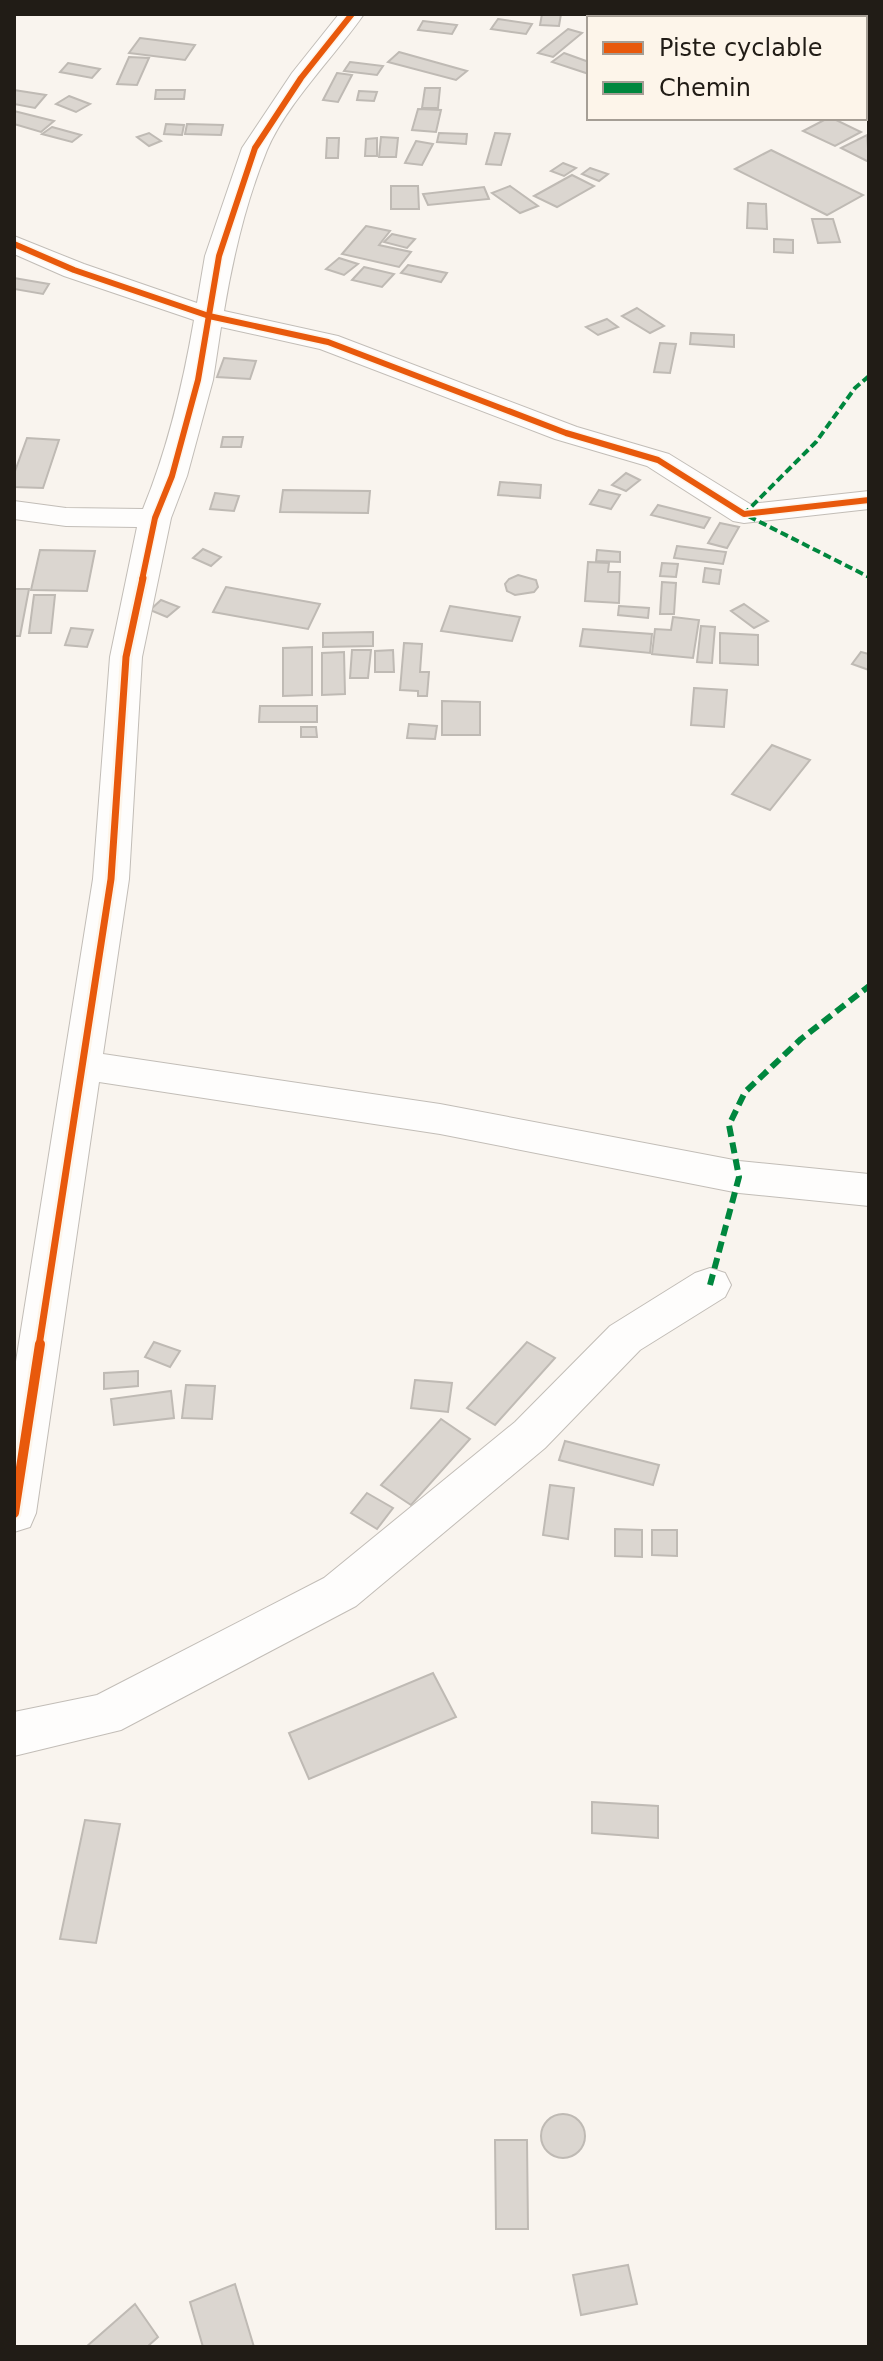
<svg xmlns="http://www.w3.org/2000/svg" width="883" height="2361" font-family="'DejaVu Sans',sans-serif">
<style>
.building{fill:#dbd6d0;stroke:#bfbab4;stroke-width:2}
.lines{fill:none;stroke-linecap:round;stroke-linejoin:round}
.minor-casing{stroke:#c2bdb7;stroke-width:2}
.primary-casing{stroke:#c2bdb7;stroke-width:2}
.minor{fill:#fefdfc;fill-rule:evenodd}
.primary{fill:#fefdfc;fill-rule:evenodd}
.quiet-far1{stroke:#00873e;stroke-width:4;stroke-dasharray:8 4;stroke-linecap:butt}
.quiet{stroke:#00873e;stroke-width:6;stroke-dasharray:11 6;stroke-linecap:butt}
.cycleway-far2-casing{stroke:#fdf5ea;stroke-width:9}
.cycleway-far1-casing{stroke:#fdf5ea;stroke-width:12}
.cycleway-casing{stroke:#fdf5ea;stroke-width:15}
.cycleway-far2{stroke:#e8590c;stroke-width:6}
.cycleway-far1{stroke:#e8590c;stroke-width:7}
.cycleway{stroke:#e8590c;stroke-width:10}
</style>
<rect width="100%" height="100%" fill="#f9f4ee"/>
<!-- building -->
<g class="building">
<polygon points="542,14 561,14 559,26 540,25"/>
<polygon points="498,19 532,24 526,34 491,29"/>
<polygon points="423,21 457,25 452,34 418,30"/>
<polygon points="568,29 582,33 553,57 538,53"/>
<polygon points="140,38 195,45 185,60 129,53"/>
<polygon points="399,52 467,71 456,80 388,62"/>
<polygon points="564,53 589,62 589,74 552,62"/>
<polygon points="129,57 149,58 137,85 117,84"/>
<polygon points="350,62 383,66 377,75 344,71"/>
<polygon points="68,63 100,69 92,78 60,72"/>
<polygon points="337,73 352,75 338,102 323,100"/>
<polygon points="425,88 440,88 438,108 422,108"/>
<polygon points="14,90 46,95 35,108 14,104"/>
<polygon points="156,90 185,90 184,99 155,99"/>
<polygon points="359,91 377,92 374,101 357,100"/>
<polygon points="69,96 90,104 76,112 56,104"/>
<polygon points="418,109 441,110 436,132 412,130"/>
<polygon points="14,111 54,121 41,132 14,124"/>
<polygon points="828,118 832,118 861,132 835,146 803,131"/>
<polygon points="166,124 184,125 182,135 164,134"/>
<polygon points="187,124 223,125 221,135 185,134"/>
<polygon points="52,127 81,135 72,142 42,134"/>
<polygon points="149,133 161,141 149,146 137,137"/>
<polygon points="439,133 467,134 466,144 437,142"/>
<polygon points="495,133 510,134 501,165 486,164"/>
<polygon points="867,135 869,162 841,148"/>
<polygon points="381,137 398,138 396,157 379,157"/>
<polygon points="327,138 339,138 338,158 326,158"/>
<polygon points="377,138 377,156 365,156 366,139"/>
<polygon points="416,141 433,144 422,165 405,163"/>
<polygon points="771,150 863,195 827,215 735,169"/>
<polygon points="563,163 576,168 564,176 551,171"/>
<polygon points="590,168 608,174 599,181 582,174"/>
<polygon points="572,175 594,186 557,207 534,196"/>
<polygon points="391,186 418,186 419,209 391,209"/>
<polygon points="510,186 538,206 520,213 492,193"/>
<polygon points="484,187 489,199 428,205 423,194"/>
<polygon points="748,203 766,204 767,229 747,228"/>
<polygon points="812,219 833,219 840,242 818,243"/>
<polygon points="366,226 390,231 379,245 411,252 399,267 342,254"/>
<polygon points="392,234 415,239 407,248 384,242"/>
<polygon points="774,239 793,240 793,253 774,252"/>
<polygon points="339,258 358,264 344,275 326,269"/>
<polygon points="408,265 447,273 441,282 401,273"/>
<polygon points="364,267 394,274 382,287 352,280"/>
<polygon points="14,278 49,284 43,294 14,289"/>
<polygon points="637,308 664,326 650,333 622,316"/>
<polygon points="607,319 618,327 598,335 586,327"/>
<polygon points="691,333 734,335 734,347 690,344"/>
<polygon points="660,343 676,344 670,373 654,372"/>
<polygon points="224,358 256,361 250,379 217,377"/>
<polygon points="223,437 243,437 241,447 221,447"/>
<polygon points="27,438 59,440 43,488 14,487 14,474"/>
<polygon points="626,473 640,480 626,491 612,485"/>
<polygon points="500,482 541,485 540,498 498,495"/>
<polygon points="283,490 370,491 368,513 280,512"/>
<polygon points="599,490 620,495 611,509 590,504"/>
<polygon points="215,493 239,496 234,511 210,509"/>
<polygon points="658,505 710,518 704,528 651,515"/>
<polygon points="720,523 739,527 727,548 708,543"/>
<polygon points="677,546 726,552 723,564 674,558"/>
<polygon points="203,549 221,557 211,566 193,558"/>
<polygon points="40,550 95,551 87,591 31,590"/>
<polygon points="597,550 620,552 620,562 596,561"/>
<polygon points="588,562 609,563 608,572 620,572 619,603 585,601"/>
<polygon points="662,563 678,564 676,577 660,576"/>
<polygon points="705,568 721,570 719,584 703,582"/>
<polygon points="518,575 536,580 538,587 534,592 515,595 507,591 505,584 509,579"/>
<polygon points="662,582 676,583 674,614 660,614"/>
<polygon points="226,587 320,604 308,629 213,612"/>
<polygon points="14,589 29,589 20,636 14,636"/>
<polygon points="34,595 55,595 51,633 29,633"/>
<polygon points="161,600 179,607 167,617 150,610"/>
<polygon points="744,604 768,621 754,628 731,611"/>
<polygon points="450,606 520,617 512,641 441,631"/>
<polygon points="619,606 649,608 648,618 618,615"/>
<polygon points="673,617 699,620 693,658 652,654 655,629 671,630"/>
<polygon points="701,626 715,627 712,663 697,662"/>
<polygon points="71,628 93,630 87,647 65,645"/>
<polygon points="583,629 652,634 650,653 580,646"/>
<polygon points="373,632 373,646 323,647 323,633"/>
<polygon points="720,633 758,635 758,665 720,663"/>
<polygon points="404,643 422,644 420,672 429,672 427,696 418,696 418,691 400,690"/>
<polygon points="312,647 312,695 283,696 283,648"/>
<polygon points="352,650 371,650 368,678 350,678"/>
<polygon points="393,650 394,672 375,672 375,651"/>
<polygon points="344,652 345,694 322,695 322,653"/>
<polygon points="861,652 869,654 869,670 852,664"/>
<polygon points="694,688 727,690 724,727 691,725"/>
<polygon points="442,701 480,702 480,735 442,735"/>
<polygon points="260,706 317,706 317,722 259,722"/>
<polygon points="409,724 437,726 435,739 407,738"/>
<polygon points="301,727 316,727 317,737 301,737"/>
<polygon points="772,745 810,760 770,810 732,794"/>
<polygon points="154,1342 180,1351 170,1367 145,1357"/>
<polygon points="527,1342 555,1358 495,1425 467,1408"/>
<polygon points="138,1371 138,1386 104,1389 104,1373"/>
<polygon points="415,1380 452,1383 448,1412 411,1408"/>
<polygon points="186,1385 215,1386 212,1419 182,1418"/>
<polygon points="171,1391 174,1418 114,1425 111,1399"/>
<polygon points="441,1419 470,1439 411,1505 381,1485"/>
<polygon points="565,1441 659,1465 653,1485 559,1460"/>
<polygon points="550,1485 574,1488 568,1539 543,1535"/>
<polygon points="367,1493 393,1508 377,1529 351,1513"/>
<polygon points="615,1529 642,1530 642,1557 615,1556"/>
<polygon points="652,1530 677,1530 677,1556 652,1555"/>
<polygon points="433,1673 456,1717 309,1779 289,1733"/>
<polygon points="592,1802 658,1806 658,1838 592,1833"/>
<polygon points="85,1820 120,1824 96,1943 60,1939"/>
<circle cx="563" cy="2136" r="22"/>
<polygon points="495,2140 527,2140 528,2229 496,2229"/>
<polygon points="628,2265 637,2304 581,2315 573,2275"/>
<polygon points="235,2284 254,2347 203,2347 190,2302"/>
<polygon points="135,2304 158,2337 147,2347 86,2347"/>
</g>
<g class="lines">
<defs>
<g id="minor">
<path d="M339,14H364C335,56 287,103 267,150C246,201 233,257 224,311L338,336L577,427L669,454L750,504L869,491V509L744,523L733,521L647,466L555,439L320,349L221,327L213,380L187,476L171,518L142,657L129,879L103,1054L440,1104L739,1161L869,1174V1206L739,1193L440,1134L99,1082L36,1513L30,1527L14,1532V1374L93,879L110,657L137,527L66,526L14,519V501L66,508L143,509C168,448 183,384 194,320L64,276L14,254V236L84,264L197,303L205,256L242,148L292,73Z"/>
<polygon points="710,1268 725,1273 731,1285 725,1297 640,1350 545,1448 356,1606 121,1730 14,1756 14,1712 97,1695 324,1578 515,1422 610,1326 695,1273"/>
</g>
<g id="primary">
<polygon points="715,14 748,14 750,18 717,18"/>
<polygon points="865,67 869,68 869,85 865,84"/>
</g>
</defs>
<!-- minor casing -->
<use href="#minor" class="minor-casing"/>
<!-- primary casing -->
<use href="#primary" class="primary-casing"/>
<!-- minor -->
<use href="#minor" class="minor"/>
<!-- primary -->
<use href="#primary" class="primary"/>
<!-- quiet-far1 -->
<polyline class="quiet-far1" points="869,376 855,388 816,442 744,514 869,577"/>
<!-- quiet -->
<polyline class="quiet" points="710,1285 739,1177 729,1125 745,1092 801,1039 869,986"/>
<defs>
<g id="cycleway-far2">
<polyline points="14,244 74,270 209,316 328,342 566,433 658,460 744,514 869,500"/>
<polyline points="142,580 155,518 172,476 198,380 219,256 255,148 301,78 352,14"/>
</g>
<polyline id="cycleway-far1" points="39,1346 111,879 126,657 143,578"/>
<polyline id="cycleway" points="14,1513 40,1344"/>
</defs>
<!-- cycleway-far2 casing -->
<use href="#cycleway-far2" class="cycleway-far2-casing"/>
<!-- cycleway-far1 casing -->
<use href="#cycleway-far1" class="cycleway-far1-casing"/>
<!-- cycleway casing -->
<use href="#cycleway" class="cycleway-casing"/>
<!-- cycleway-far2 -->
<use href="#cycleway-far2" class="cycleway-far2"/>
<!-- cycleway-far1 -->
<use href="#cycleway-far1" class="cycleway-far1"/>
<!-- cycleway -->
<use href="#cycleway" class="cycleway"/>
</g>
<!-- border -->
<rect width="883" height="2361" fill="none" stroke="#211c16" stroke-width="32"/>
<!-- legend -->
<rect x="587" y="16" width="280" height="104" fill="#fdf5ea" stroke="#a59e95" stroke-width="2"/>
<rect x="603" y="42" width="40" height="12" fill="#e8590c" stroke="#a59e95" stroke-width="2"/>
<text x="659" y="56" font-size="24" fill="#211c16">Piste cyclable</text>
<rect x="603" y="82" width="40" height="12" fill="#00873e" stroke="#a59e95" stroke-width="2"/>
<text x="659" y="96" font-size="24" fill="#211c16">Chemin</text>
</svg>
